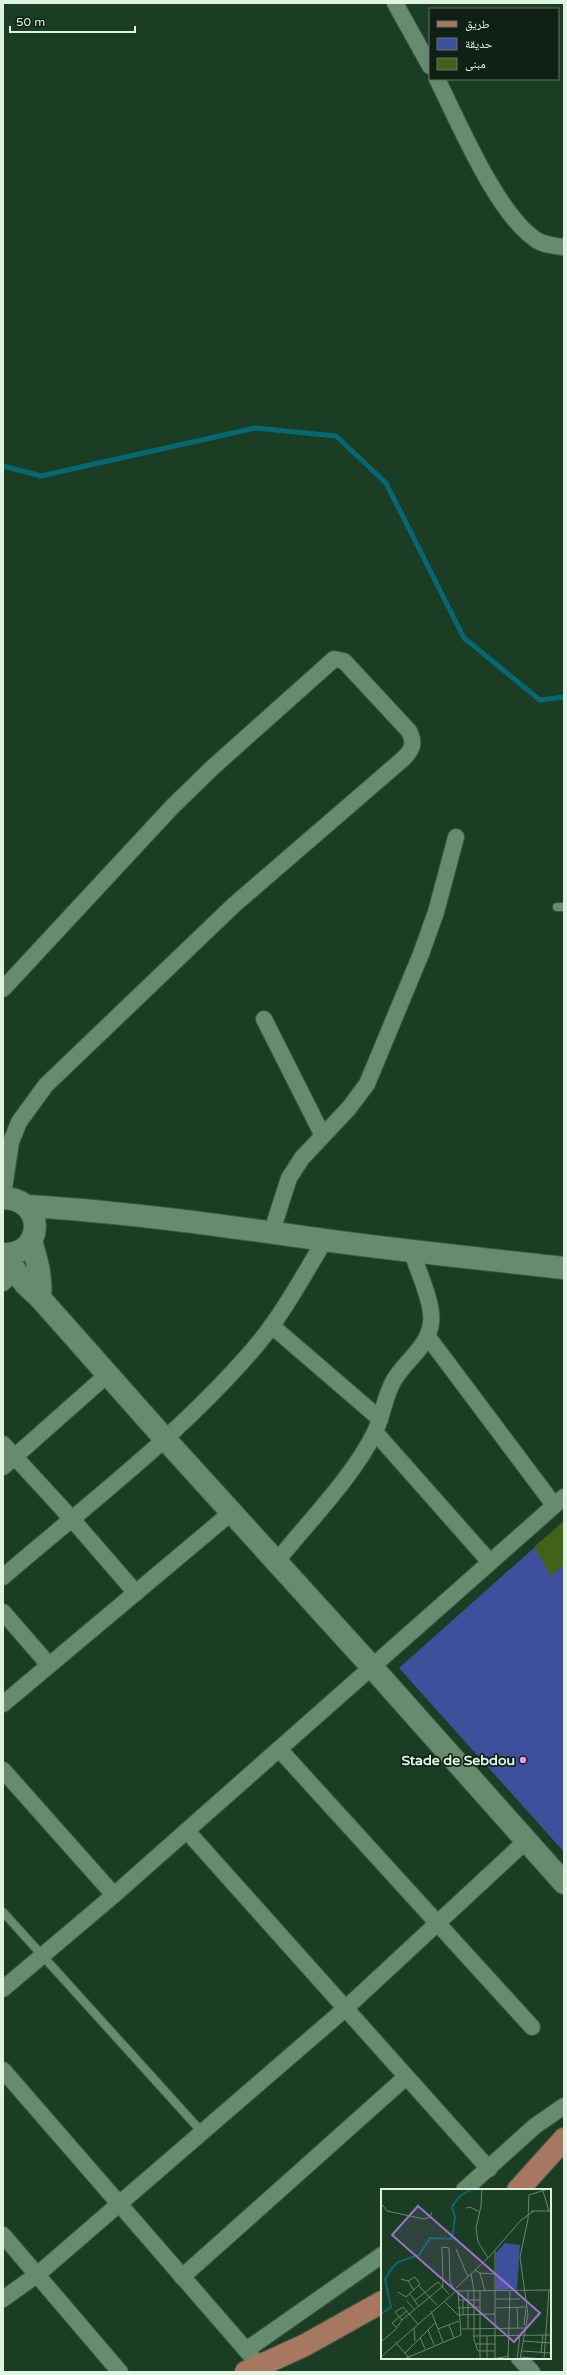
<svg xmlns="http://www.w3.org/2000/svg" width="567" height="2375" font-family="'Varela Round','Noto Naskh Arabic',sans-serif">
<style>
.green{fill:#3e509c}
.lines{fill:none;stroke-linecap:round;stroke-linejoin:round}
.stream{stroke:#086774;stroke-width:5}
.building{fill:#416219}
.lane-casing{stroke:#3b5944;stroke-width:10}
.street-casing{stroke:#3b5944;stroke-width:18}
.secondary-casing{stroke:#3b5944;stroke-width:24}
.primary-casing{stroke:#3b5944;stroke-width:24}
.lane{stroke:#678b6e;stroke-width:8}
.street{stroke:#678b6e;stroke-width:16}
.secondary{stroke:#678b6e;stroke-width:22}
.primary{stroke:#a87760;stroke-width:22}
.poi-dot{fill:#f788ec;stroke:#112014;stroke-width:1.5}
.labels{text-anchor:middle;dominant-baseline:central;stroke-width:3.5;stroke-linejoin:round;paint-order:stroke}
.poi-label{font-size:14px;font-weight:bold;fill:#dff3e2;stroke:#112014;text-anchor:end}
.inset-river{fill:none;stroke:#086774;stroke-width:2}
.inset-road{fill:none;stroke:#698670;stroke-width:1}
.view{fill:#9e72cb;fill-opacity:0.15;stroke:#9e72cb;stroke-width:2}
.inset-edge{fill:none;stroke:#dff3e2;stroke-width:2}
</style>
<rect width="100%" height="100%" fill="#1a3d24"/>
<!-- green -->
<polygon class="green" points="564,1521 564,1852 399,1668"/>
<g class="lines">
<!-- stream -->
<polyline class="stream" points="3,466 41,476 255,428 336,436 386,483 464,638 540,700 564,697"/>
</g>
<!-- building -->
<polygon class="building" points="564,1521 564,1565 551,1576 534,1547"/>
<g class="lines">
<defs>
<g id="lane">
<polyline points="557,907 564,907"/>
<polyline points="3,1912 201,2131"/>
</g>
<g id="street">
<polyline points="395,3 430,66"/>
<path d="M437,79C459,123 496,212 535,239C543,245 554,246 564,247"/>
<path d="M3,989L172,807L212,768L334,659L344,661L409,731C415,743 413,749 403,759L235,904L46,1085L19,1122L11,1142L3,1195"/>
<polyline points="264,1019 322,1134"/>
<polyline points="272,1231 289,1178 302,1158 349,1108 367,1084 421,954 436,912 456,837"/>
<polyline points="3,1283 15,1272"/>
<polyline points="272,1326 380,1419"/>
<polyline points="428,1337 554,1505"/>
<polyline points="375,1432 489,1561"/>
<polyline points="3,1444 71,1518 136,1593"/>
<polyline points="3,1467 108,1374"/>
<path d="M277,1561C308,1522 352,1478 374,1434C383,1416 384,1397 394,1380C406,1360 428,1347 431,1323C434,1305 417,1268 411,1250"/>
<path d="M3,1577C89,1503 182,1433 256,1346C283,1314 303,1276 325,1240"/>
<polyline points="3,1612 49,1665"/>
<polyline points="3,1704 232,1512"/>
<polyline points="279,1749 532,2027"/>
<polyline points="3,1770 114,1895"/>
<polyline points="187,1831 489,2169"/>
<polyline points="3,1989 114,1895 564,1497"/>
<polyline points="3,2070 260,2366"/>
<polyline points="464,2190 535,2126 564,2106"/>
<polyline points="3,2235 120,2372"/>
<polyline points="182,2277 406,2077"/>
<polyline points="3,2299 38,2274 346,2008 526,1841"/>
<polyline points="246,2350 382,2255"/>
<polyline points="519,2358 532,2372"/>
</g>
<g id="secondary">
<path d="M3,1198C47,1199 44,1256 3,1254"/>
<path d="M27,1206C127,1212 226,1226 324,1240C404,1251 484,1259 564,1268"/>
<path d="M31,1241C37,1260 42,1278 40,1298"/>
<polyline points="4,1255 25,1284 40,1298 165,1439 372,1667 564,1883"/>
</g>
<g id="primary">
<polyline points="518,2190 564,2139"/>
<polyline points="246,2372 305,2345 382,2302"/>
</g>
</defs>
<!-- lane casing -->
<use href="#lane" class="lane-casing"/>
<!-- street casing -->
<use href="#street" class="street-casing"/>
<!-- secondary casing -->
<use href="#secondary" class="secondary-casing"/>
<!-- primary casing -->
<use href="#primary" class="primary-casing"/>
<!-- lane -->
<use href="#lane" class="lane"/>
<!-- street -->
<use href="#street" class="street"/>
<!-- secondary -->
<use href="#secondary" class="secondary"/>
<!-- primary -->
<use href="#primary" class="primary"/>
</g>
<!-- markers -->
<circle class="poi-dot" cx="523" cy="1760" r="4"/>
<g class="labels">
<!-- poi labels -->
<g class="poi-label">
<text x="515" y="1760">Stade de Sebdou</text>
</g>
</g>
<!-- overview -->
<g transform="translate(381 2189)">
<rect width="170" height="170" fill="#1a3d24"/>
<path d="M124,54L139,56L136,100L115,101V64Z" fill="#3e509c"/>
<path class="inset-river" d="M0,125L10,118L4,90L11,79L17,73L38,66L49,49L71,50L74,28L71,18L79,7L91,0"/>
<path class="inset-road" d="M101,0L100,17L95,39L97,53L107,69M162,2L168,22M148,6L167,0M0,14L6,22L43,30L49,28L51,23M85,19L89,18L99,23M150,22H170M75,60L87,88M114,62V170M94,81L99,84L104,102M99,84L113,85M90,85L93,102V151L97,162H114M20,90L27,92L33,101M38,97L56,116M75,99L108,68L140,31L153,22M76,102L170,101M87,102V139M17,103L25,108L39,95L34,88L27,92M29,105L38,118M114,110H139M77,111H99M82,111V126M26,112L34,121M33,112L57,93L68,105M63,112L77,126L114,125M136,118L137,139M77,119L99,118M114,119L145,118M50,122L62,153M21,131L14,123L22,118L37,135M68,136L73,149M143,136L145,120M15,138L11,134L26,122M33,139L34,152M57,140L78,132M81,140L145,139M47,141L53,156M92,147L170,146M106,147V170M39,148L44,160M142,152L170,154M0,153L14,141L21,131L62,97L61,58L68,59L69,93L73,100M14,153L29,170M94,155H114M141,162L170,164M160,163L162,146M24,164L55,133M0,168L74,103M139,168L163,170M23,170L80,146L77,103M99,170V102M111,170L128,167M127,170L129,102M136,170L139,146M139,170L147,126L139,68L147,30L148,6M163,170L168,101"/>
<path class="view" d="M37,17L159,124L133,153L11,46Z"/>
<rect width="170" height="170" class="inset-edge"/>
</g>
<!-- border -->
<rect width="567" height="2375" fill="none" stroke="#dff3e2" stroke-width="8"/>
<!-- legend -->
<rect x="429" y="8" width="130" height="72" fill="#112014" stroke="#637466"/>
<rect x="437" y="21" width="20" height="6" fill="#a87760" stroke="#637466"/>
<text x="465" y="28" font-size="12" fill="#dff3e2">طريق</text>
<rect x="437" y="38" width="20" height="12" fill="#3e509c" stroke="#637466"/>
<text x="465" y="48" font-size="12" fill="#dff3e2">حديقة</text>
<rect x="437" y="58" width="20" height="12" fill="#416219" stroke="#637466"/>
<text x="465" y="68" font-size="12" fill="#dff3e2">مبنى</text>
<!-- scale -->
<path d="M10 26v6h125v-6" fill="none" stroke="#dff3e2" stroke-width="2"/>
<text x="16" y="26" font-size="12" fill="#dff3e2" stroke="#112014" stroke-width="3" paint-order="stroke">50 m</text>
</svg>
